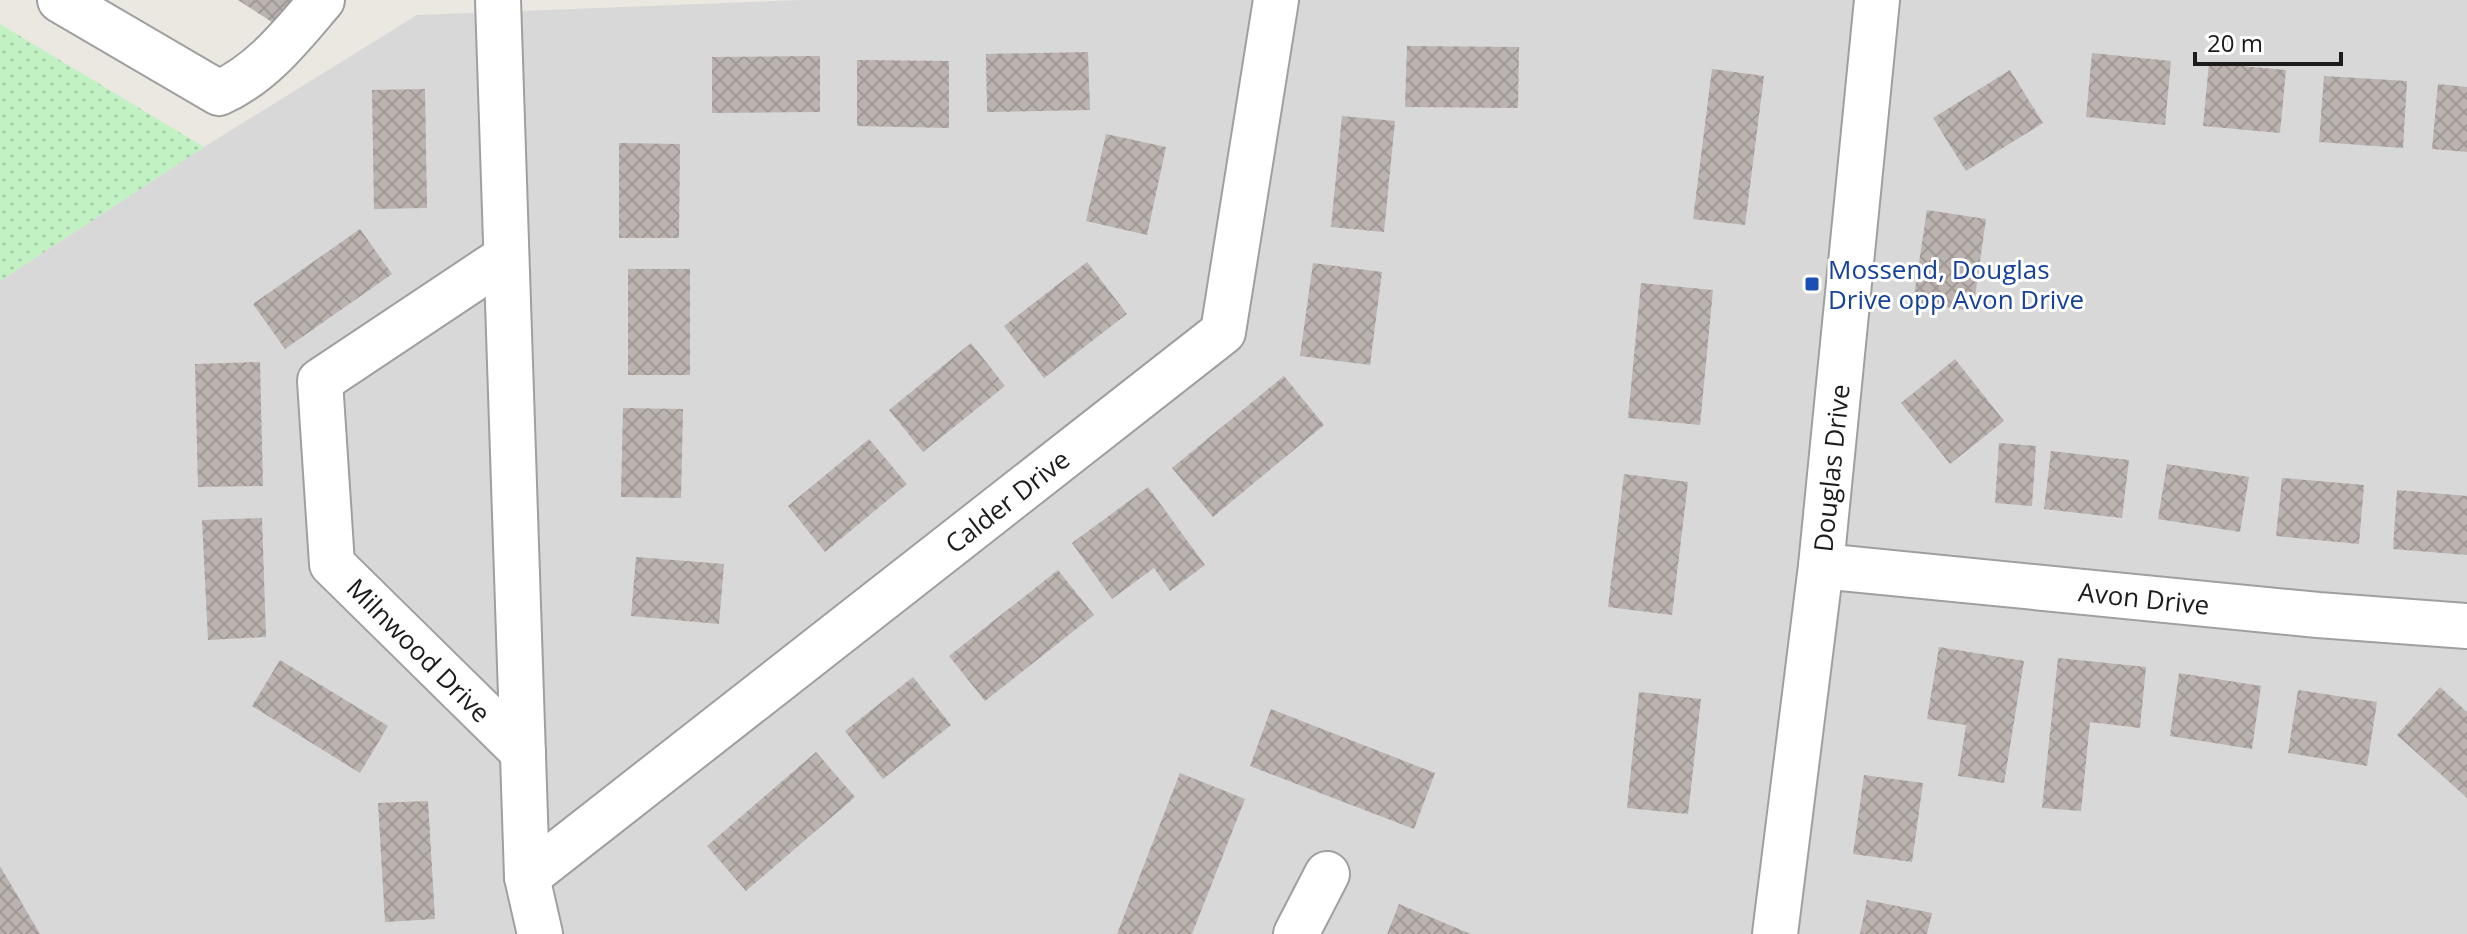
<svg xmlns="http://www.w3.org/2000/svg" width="2467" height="934" font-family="'Open Sans',sans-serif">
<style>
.residential{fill:#d9d8d8}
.park{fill:url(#park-dots)}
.building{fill:url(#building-cross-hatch)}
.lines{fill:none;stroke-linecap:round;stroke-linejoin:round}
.minor-casing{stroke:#9f9f9f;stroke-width:48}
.minor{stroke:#fff;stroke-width:44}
.transit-dot{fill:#1a4fb4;stroke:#fff;stroke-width:3}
.labels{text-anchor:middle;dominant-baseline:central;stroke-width:6;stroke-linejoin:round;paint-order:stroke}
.transit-label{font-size:26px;fill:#164399;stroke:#fff;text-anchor:start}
.street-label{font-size:26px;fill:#1b1b1b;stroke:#fff}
</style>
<defs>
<pattern id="park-dots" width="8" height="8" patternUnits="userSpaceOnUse" patternTransform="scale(2)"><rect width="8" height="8" fill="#c2f1c4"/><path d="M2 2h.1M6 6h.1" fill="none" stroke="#a6cea8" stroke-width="1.8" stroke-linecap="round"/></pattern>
<pattern id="building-cross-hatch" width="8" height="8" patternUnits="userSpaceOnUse" patternTransform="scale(2)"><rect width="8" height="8" fill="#bbb3af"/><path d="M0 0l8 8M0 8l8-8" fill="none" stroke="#a09996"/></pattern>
</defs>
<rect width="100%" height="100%" fill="#ebe8e1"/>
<!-- residential -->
<polygon class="residential" points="802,0 2467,0 2467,934 0,934 0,281 204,147 417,15"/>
<!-- park -->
<polygon class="park" points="0,24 204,147 0,281"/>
<!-- building -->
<g class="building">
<polygon points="238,0 295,0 278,26"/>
<polygon points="1407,46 1519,47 1518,108 1405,107"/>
<polygon points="1088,52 1090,110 987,112 986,54"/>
<polygon points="2092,53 2171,61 2165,125 2086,117"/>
<polygon points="820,56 820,112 712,113 712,57"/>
<polygon points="857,60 949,61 949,128 857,126"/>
<polygon points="2209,63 2286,70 2280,133 2203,126"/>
<polygon points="1712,69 1764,76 1745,225 1693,219"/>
<polygon points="2010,70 2043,123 1966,171 1933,118"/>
<polygon points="2324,76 2407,81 2403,148 2319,142"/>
<polygon points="2438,84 2467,87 2467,152 2432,149"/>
<polygon points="425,89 427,208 374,209 372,90"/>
<polygon points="1342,116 1395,121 1384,232 1331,227"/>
<polygon points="1106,134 1166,147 1147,235 1086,221"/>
<polygon points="619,143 680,144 679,238 619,238"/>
<polygon points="1927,210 1986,219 1973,311 1913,302"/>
<polygon points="360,229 392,274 285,349 253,304"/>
<polygon points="1087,262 1127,314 1044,378 1004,326"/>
<polygon points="1313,263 1382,272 1370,365 1300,356"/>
<rect x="628" y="269" width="62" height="106"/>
<polygon points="1641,283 1713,290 1700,425 1628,418"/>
<polygon points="971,343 1005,386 923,452 889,410"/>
<polygon points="1955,359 2004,421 1950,464 1901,403"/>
<polygon points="260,362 263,486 198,487 195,364"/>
<polygon points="1284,376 1324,425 1213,517 1172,468"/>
<polygon points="623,408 683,409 681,498 621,497"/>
<polygon points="869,439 907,484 825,552 788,506"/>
<polygon points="1999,443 2036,446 2032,506 1995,503"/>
<polygon points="2051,451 2129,460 2122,518 2044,509"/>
<polygon points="2167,464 2249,477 2240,532 2158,519"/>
<polygon points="1624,474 1688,482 1672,615 1608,607"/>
<polygon points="2282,478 2364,485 2359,544 2276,536"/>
<polygon points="1148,487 1205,565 1170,591 1154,568 1112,599 1072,543"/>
<polygon points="2397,490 2467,496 2467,555 2393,549"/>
<polygon points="262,518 266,637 208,640 202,520"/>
<polygon points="636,557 724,564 719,624 631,616"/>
<polygon points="1058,570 1094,615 985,701 949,656"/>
<polygon points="1939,647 2024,661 2004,783 1958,776 1966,725 1927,719"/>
<polygon points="2058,658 2146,667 2140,728 2090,722 2081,811 2042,808"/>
<polygon points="280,660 388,726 360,773 252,706"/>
<polygon points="2179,673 2261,686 2252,749 2170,736"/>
<polygon points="913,677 951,725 883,779 845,731"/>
<polygon points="2440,687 2467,712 2467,798 2397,735"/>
<polygon points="2298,690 2377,702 2367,766 2288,753"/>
<polygon points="1639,692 1701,699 1688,814 1627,808"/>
<polygon points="1271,709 1435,773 1414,829 1250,766"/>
<polygon points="816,752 855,797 746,891 707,846"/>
<polygon points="1180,773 1245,799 1192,934 1117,934"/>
<polygon points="1864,775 1923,783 1912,862 1853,854"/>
<polygon points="428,801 435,919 385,922 378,803"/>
<polygon points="0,866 40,934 0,934"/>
<polygon points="1867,900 1932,913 1927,934 1860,934"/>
<polygon points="1399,904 1471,934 1387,934"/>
</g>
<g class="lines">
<defs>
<g id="minor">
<path d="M60,0L219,93C263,73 291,36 322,0"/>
<polyline points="498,0 527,877 540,934"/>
<polyline points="506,257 320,381 332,564 523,752"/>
<polyline points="1821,566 2318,615 2467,626"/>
<polyline points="527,877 1223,332 1276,0"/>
<polyline points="1296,934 1327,874"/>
<polyline points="1775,934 1821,566 1877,0"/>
</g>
</defs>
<!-- minor casing -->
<use href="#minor" class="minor-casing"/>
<!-- minor -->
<use href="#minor" class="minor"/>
</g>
<!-- markers -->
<rect class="transit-dot" x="1804" y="276" width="16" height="16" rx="4"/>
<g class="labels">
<!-- transit labels -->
<g class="transit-label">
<text x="1828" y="269">Mossend, Douglas<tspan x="1828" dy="30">Drive opp Avon Drive</tspan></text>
</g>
<!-- street labels -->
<g class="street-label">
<text transform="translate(1831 468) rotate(-84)">Douglas Drive</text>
<text transform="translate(1007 501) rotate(-38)">Calder Drive</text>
<text transform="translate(2144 598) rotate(6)">Avon Drive</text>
<text transform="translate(419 650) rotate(45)">Milnwood Drive</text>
</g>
</g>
<!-- scale -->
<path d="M2195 52v12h146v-12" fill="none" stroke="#1b1b1b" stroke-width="4"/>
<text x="2207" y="52" font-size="24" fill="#1b1b1b" stroke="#ffffff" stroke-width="6" paint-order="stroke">20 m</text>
</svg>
